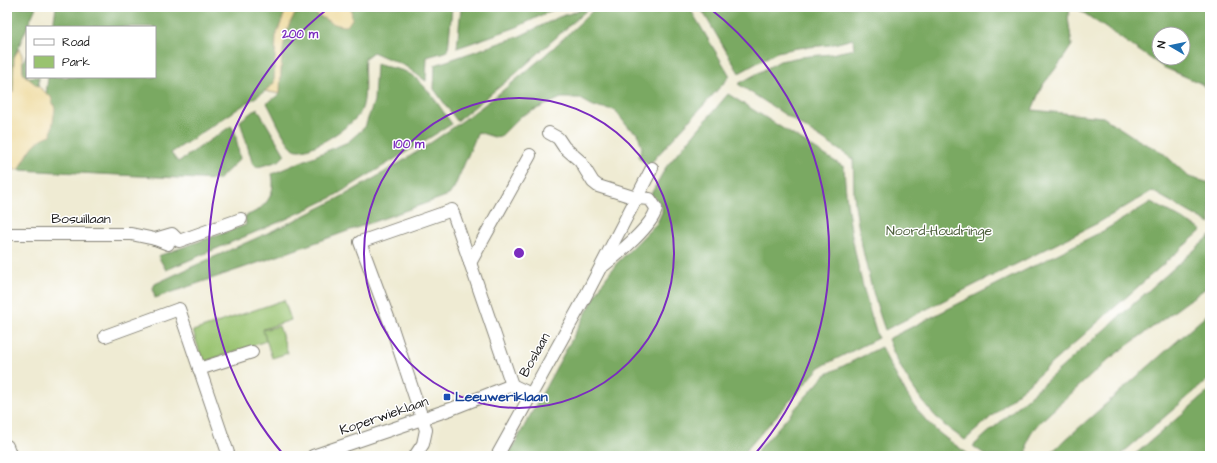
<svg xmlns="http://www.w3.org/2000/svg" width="1217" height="463" font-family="'Architects Daughter',sans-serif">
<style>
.green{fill:#99c36f;stroke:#5a7046}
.forest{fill:#7aa962;stroke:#4b623f;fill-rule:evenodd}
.sand{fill:#eeda9e;stroke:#857b5d}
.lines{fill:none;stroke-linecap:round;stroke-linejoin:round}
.minor-casing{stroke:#868478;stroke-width:14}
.minor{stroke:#fff;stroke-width:12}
.ring{fill:none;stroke:#7b2cbf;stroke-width:2}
.transit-dot{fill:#1a4fb4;stroke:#fff;stroke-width:1.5}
.labels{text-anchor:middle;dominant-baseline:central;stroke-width:3;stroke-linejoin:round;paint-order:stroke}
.street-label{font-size:14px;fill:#1c1c1c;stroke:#fff}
.park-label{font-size:14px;fill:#4e5f3d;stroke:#fff}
.transit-label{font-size:14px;font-weight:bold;fill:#164399;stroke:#fff;text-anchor:start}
.centre{fill:#7b2cbf;stroke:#fff;stroke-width:2}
.ring-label{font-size:12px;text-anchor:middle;font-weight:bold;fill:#7b2cbf;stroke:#fff;stroke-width:3;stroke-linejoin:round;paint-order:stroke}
</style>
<rect width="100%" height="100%" fill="#fff"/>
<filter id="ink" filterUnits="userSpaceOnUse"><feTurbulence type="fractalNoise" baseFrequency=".025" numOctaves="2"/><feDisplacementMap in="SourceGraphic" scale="8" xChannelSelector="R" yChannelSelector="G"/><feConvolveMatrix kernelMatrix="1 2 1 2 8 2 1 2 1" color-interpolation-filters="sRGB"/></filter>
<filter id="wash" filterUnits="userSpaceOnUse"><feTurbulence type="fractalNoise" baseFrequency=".012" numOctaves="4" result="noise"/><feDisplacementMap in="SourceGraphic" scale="16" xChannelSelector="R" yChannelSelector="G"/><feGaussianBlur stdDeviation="0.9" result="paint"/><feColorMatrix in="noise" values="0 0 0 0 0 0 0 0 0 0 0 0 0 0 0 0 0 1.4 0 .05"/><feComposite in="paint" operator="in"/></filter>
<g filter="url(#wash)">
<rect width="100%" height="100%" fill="#efebd3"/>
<!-- green -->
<g class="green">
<path d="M284,300L291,320L263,329L266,341L203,362L193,331Z"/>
<path d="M279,326L288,353L272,358L263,330Z"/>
</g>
<!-- forest -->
<g class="forest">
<path d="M7,7H36L14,57L13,92L7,94Z"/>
<path d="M56,7H287L276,36L274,83L265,91L171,153L178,162L231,126L235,132L240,159L218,180L19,170L33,145L40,139L51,97L46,95L48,77H155V27H53Z"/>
<path d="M351,7H452L448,51L427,57L426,81L405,66L373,52L365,58C363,73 368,99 360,113C354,124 304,159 293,148C283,139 274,115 267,103L280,94C281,70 281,34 295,14C309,11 316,13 328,21L352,10Z"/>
<path d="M461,7H559L517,27L457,48Z"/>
<path d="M590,7L513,76L457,121L434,89L435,65L520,36L559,17Z"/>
<path d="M596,7H689L730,76L649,165L641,160L638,156L642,148L638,134L627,126L615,110L593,106L579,98H561L521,116L501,136L494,137L478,132L454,188L449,195L272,258L155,298L153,288L155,284C220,253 287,227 350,192C440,142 524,80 596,7Z"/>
<path d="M700,7H1071L1068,18L1072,45L1060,63L1042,86L1032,110L1103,117L1140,141L1162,152L1189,177L1210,183V224L1152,191L1098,223L885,330C871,291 861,247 855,205C853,190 854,174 853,159L738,84L780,61L800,57L831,54L854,49L853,39L830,45L798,48L777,52L739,73Z"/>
<path d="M1075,7H1210V91L1200,83L1163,67ZM1159,34H1183V58H1159Z"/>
<path d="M27,54V77H39L38,88L23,74V63Z"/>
<path d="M376,64C385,67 395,68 404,71C424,79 440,108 452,124L331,198L284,220L166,270L158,256L246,225L245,216C264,210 277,195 272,174L348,142L365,127L374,101Z"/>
<path d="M728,94L844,167C847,225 860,282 878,338L820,367L741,456H508L603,282L617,263L657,223L662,212V206L651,194L666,167Z"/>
<path d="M257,108L285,155L279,161L258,167L253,165L240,121Z"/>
<path d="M1151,202L1202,230L965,440C958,435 950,430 943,424C920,402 899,369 888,339L1103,231Z"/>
<path d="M1210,236V285L1109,359L1040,422C1028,435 1027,438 1027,456H987L973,446Z"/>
<path d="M1210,312V378L1119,456H1047Z"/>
<path d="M881,347C897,377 912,410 938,432C949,441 960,448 971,456H753L825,375Z"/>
<path d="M1210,390V456H1133Z"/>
</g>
<!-- sand -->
<g class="sand">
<path d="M287,7H351L352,19L347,26C323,26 322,7 295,14C281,34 281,70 280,94L265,91L274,83L276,36Z"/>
<path d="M19,49L22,55L23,74L51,97L55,109L51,135C32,141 28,154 19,170L7,169V94L13,92L14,57Z"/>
</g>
</g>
<g filter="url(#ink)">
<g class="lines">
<!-- minor casing -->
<g class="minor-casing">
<g id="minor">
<path d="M549,133L558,138L564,147L580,161L593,182L598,186L636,198L650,199L656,208C655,224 616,256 603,266"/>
<path d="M7,234H131L155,239L168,244"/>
<path d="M155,239L172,234L179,241L241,219"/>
<path d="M470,263L530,155"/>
<path d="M105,336L179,309L229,456"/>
<path d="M199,369L252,352"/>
<path d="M7,446L11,456"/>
<path d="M313,456L451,409L512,385L531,394"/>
<path d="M415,456L423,444L426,430L392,328L360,242L452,210L512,385"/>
<path d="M497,456L584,299L652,168"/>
</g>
</g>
<!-- minor -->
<use href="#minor" class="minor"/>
</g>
</g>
<!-- distance rings -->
<g class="ring">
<circle cx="519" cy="253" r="155"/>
<path d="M283 454A310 310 0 0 1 330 7M708 7A310 310 0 0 1 755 454"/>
</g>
<!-- markers -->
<rect class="transit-dot" x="443" y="393" width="8" height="8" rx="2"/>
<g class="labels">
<!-- street labels -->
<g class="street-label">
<text x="81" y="219">Bosuillaan</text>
<text transform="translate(535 355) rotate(-61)">Boslaan</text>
<text transform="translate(384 416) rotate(-19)">Koperwieklaan</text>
</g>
<!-- park labels -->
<g class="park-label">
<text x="939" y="231">Noord-Houdringe</text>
</g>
<!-- transit labels -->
<g class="transit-label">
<text x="455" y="397">Leeuweriklaan</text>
</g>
</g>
<circle cx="519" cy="253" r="6" class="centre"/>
<g class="ring-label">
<text x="300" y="38">200 m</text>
<text x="409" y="148">100 m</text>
</g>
<!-- margin -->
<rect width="1217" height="463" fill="none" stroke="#fff" stroke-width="24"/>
<!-- legend -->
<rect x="26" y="26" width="130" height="52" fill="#ffffff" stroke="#a4a4a4"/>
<rect x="34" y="39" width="20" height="6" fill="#ffffff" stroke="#a4a4a4"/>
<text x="62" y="46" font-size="12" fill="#1c1c1c">Road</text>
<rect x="34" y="56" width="20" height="12" fill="#99c36f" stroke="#a4a4a4"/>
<text x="62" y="66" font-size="12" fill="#1c1c1c">Park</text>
<!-- north arrow -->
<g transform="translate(1171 46) rotate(279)"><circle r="19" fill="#ffffff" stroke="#a4a4a4"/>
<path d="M0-3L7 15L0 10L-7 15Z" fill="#1f6fb2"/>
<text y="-6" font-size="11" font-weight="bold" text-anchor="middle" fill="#1c1c1c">N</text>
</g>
</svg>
